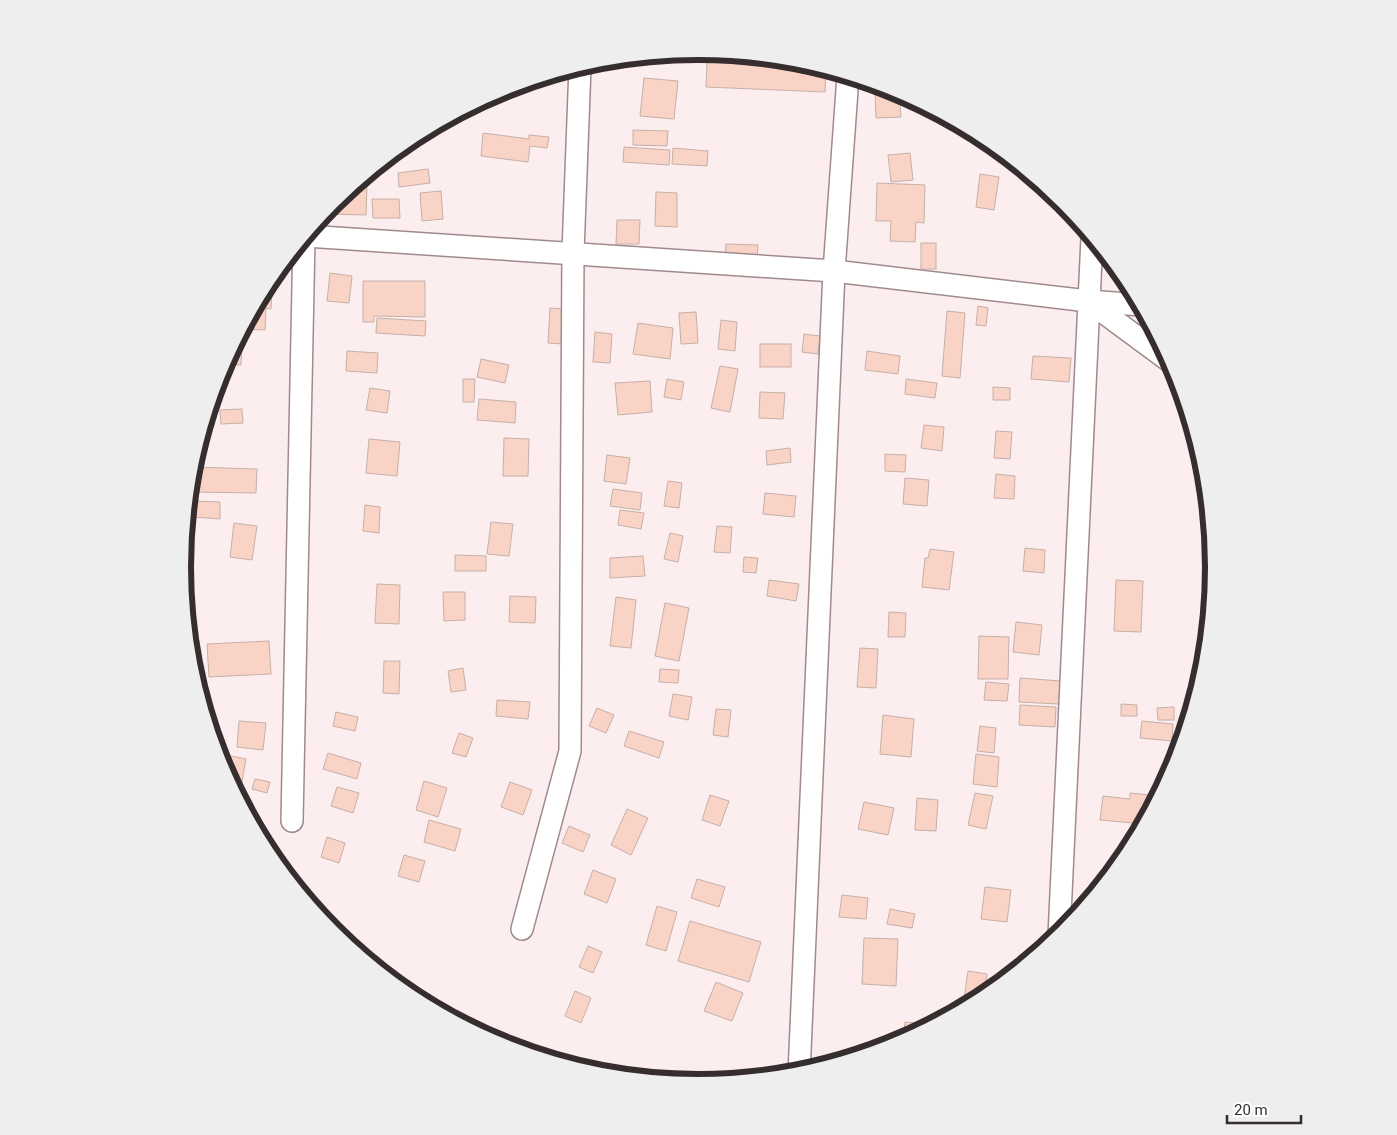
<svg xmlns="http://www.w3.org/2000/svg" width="1397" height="1135" font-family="Roboto,sans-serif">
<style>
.building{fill:#f9d4c6;stroke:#c5b0a8}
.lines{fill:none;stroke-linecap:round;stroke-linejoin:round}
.minor-casing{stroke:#a08a8c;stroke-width:24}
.minor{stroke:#fff;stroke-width:21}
.rim{fill:none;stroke:#362d2e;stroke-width:6}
</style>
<rect width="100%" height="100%" fill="#fcedef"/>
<!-- building -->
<g class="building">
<path d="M707,62L817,67L826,69L825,92L706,87Z"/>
<path d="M644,78L678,81L674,119L640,116Z"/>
<path d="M896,91L899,92L901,117L876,118L875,92Z"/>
<path d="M497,93L495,105L479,102Z"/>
<path d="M633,130L668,131L667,146L633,145Z"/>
<path d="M483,133L529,139V135L549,137L547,148L530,146L528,162L481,156Z"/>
<path d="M624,147L670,150L669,165L623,162Z"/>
<path d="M673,148L708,151L707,166L672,164Z"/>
<path d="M910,153L913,180L891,182L888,155Z"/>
<path d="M1003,153L1017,164H1003Z"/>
<path d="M428,169L430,183L399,187L398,173Z"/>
<path d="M980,174L999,177L994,210L976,207Z"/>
<path d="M877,183L925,185L924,223L916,222L915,242L890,241L891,221H876Z"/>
<path d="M354,186H367L366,215L327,214V210L334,202Z"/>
<path d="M441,191L443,219L422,221L420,193Z"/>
<path d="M656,192L677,193V227L655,226Z"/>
<path d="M372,199H399L400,218H373Z"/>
<path d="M617,220H640L639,244H616Z"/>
<rect x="921" y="243" width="15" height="26"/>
<path d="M726,244L758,245L757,261L725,260Z"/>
<path d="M330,273L352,276L349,303L327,301Z"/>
<path d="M363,281H425V317L374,316V322H363Z"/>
<path d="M266,286V290H272L271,309L266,308L265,330L243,329Z"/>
<path d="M978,306L988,308L986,326L976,325Z"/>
<path d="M550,308L565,309L563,344L548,343Z"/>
<path d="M947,311L965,313L960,378L942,376Z"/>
<path d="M696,312L698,343L681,344L679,313Z"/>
<path d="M377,318L426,321L425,336L376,333Z"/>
<path d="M721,320L737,322L735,351L718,349Z"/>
<path d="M638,323L673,328L670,359L633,354Z"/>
<path d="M595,332L612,334L610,363L593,362Z"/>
<path d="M804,334L820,336L818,354L802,352Z"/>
<rect x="760" y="344" width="31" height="23"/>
<path d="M234,347L242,348L241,365L225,364Z"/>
<path d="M347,351L378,353L377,373L346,371Z"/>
<path d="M867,351L900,356L898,374L865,370Z"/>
<path d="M1033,356L1071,358L1069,382L1031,379Z"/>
<path d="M481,359L509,365L505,383L477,377Z"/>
<path d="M720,366L738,369L730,412L711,408Z"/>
<path d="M463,379H475L474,402H463Z"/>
<path d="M667,379L684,382L681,400L664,397Z"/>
<path d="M906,379L937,383L935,398L905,394Z"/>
<path d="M650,381L652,412L618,415L615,383Z"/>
<path d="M993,387L1010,388V400H993Z"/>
<path d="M370,388L390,391L387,413L366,410Z"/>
<path d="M760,392L785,393L783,419L759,418Z"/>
<path d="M479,399L516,402L515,423L477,420Z"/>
<path d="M242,409L243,423L221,424L220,410Z"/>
<path d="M924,425L944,427L942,451L921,448Z"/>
<path d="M996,431L1012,432L1010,459L994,458Z"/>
<path d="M504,438L529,439L528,476H503Z"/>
<path d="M369,439L400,442L397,476L366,473Z"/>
<path d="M790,448L791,462L767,465L766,451Z"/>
<path d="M885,454L906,455L905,472L885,471Z"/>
<path d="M607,455L630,458L626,484L604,481Z"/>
<path d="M192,467L257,469L256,493L192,492Z"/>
<path d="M996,474L1015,476L1014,499L994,498Z"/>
<path d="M905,478L929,480L927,506L903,504Z"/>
<path d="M668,481L682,483L679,508L664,506Z"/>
<path d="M613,489L642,493L640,510L610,506Z"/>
<path d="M765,493L796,496L794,517L763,514Z"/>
<path d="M193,501L220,502V519L193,517Z"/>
<path d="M365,505L380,507L379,533L363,531Z"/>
<path d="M620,510L644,513L641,529L618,525Z"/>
<path d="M491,522L513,524L509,556L487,554Z"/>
<path d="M234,523L257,526L252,560L230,557Z"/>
<path d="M717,526L732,527L730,553L714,552Z"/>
<path d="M670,533L683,536L678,562L664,559Z"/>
<path d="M1025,548L1045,550L1044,573L1023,571Z"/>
<path d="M930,549L954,552L949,590L922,587L925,558H928Z"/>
<path d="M455,555L486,556V571H455Z"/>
<path d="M643,556L645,576L610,578V558Z"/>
<path d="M744,557L758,558L756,573L743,572Z"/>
<path d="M769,580L799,584L796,601L767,596Z"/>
<path d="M1116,580L1143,581L1141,632L1114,631Z"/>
<path d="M1204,581L1213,582L1206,656H1200Z"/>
<path d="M377,584L400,585L399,624L375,623Z"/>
<path d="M443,592H465V620L444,621Z"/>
<path d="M510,596L536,597L535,623L509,622Z"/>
<path d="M616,597L636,600L631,648L610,646Z"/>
<path d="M665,603L689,608L679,661L655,656Z"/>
<path d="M889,612L906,613L905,637H888Z"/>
<path d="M1016,622L1042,625L1039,655L1013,652Z"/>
<path d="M979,636L1009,637L1008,679H978Z"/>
<path d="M269,641L271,674L209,677L207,644Z"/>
<path d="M860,648L878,649L876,688L857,687Z"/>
<path d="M384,661H400L399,694L383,693Z"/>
<path d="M463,668L466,690L451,692L448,671Z"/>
<path d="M660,669L679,670L678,683L659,682Z"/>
<path d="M1020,678L1061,681L1059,704L1019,702Z"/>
<path d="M986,682L1009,684L1007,701L984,700Z"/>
<path d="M673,694L692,697L688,720L669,716Z"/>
<path d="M497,700L530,702L528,719L496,716Z"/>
<path d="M1121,704L1137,705V716H1121Z"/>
<path d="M1020,705L1056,707L1055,727L1019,725Z"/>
<path d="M1174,707V720H1158L1157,708Z"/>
<path d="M597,708L614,715L606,733L589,726Z"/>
<path d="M716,709L731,710L728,737L713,735Z"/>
<path d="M336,712L358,717L355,731L333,726Z"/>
<path d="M883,715L914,719L911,757L880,754Z"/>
<path d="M239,721L266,723L263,750L237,747Z"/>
<path d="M1142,721L1173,724L1172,741L1140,738Z"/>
<path d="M980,726L996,728L994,753L977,751Z"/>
<path d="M629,731L664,742L659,758L624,746Z"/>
<path d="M459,733L473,738L466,757L452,753Z"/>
<path d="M328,753L361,763L357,779L323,769Z"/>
<path d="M976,754L999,757L997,787L973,784Z"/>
<path d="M226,755L246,759L241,787L233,786L223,768Z"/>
<path d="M255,779L270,782L267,793L252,789Z"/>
<path d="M424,781L447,788L438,817L416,810Z"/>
<path d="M510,782L532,790L523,815L501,807Z"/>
<path d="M337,787L359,793L353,813L331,806Z"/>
<path d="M975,793L993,796L986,829L968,825Z"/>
<path d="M1130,793L1159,796L1144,824L1100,820L1103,796L1130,799Z"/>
<path d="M710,795L729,801L720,826L702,820Z"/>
<path d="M239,798L250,800L247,813Z"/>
<path d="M917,798L938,800L936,831L915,830Z"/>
<path d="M864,802L894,808L888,835L858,829Z"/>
<path d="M627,809L648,818L631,855L611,845Z"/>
<path d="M429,820L461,829L455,851L424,842Z"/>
<path d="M569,826L590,835L583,852L562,843Z"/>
<path d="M327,837L345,843L339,863L321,857Z"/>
<path d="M404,855L425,861L419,882L398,876Z"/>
<path d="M593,870L616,879L607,903L584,894Z"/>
<path d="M697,879L725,887L719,907L691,898Z"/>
<path d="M985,887L1011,890L1007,922L981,919Z"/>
<path d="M842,895L868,898L866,919L839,917Z"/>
<path d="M657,906L677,912L666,951L646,945Z"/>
<path d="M890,909L915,914L912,928L887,924Z"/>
<path d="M690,921L761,942L749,982L678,961Z"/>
<path d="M864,938L898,939L896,986L862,984Z"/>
<path d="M588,946L602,952L593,973L579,967Z"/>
<path d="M968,971L987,974L984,998L977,1001L964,999Z"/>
<path d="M716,982L743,993L732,1021L704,1011Z"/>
<path d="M575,991L591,998L581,1023L565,1016Z"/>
<path d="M905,1022L927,1024V1028L903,1041Z"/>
<path d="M633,1071L657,1077L656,1080L632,1077Z"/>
<path d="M729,1074L746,1079L727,1081Z"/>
</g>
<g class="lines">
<!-- minor casing -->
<g class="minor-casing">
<g id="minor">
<path d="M306,236L834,271L1088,301L1141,305"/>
<path d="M1088,301L1172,363"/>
<path d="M292,821L304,238"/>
<path d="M522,929L570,751L573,252L580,67"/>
<path d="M1059,936L1092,238"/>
<path d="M799,1074L834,271L848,76"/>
</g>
</g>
<!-- minor -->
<use href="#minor" class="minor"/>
</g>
<!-- crop -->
<path d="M0 0H1397V1135H0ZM191 567a507 507 0 1 1 1014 0a507 507 0 1 1-1014 0Z" fill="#efeeee" fill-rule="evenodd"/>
<path class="rim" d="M191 567a507 507 0 1 1 1014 0a507 507 0 1 1-1014 0Z"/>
<!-- scale -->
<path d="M1227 1115v8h74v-8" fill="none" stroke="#362d2e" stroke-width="2.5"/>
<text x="1234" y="1115" font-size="15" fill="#362d2e" stroke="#ffffff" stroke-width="4" paint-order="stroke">20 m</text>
</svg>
